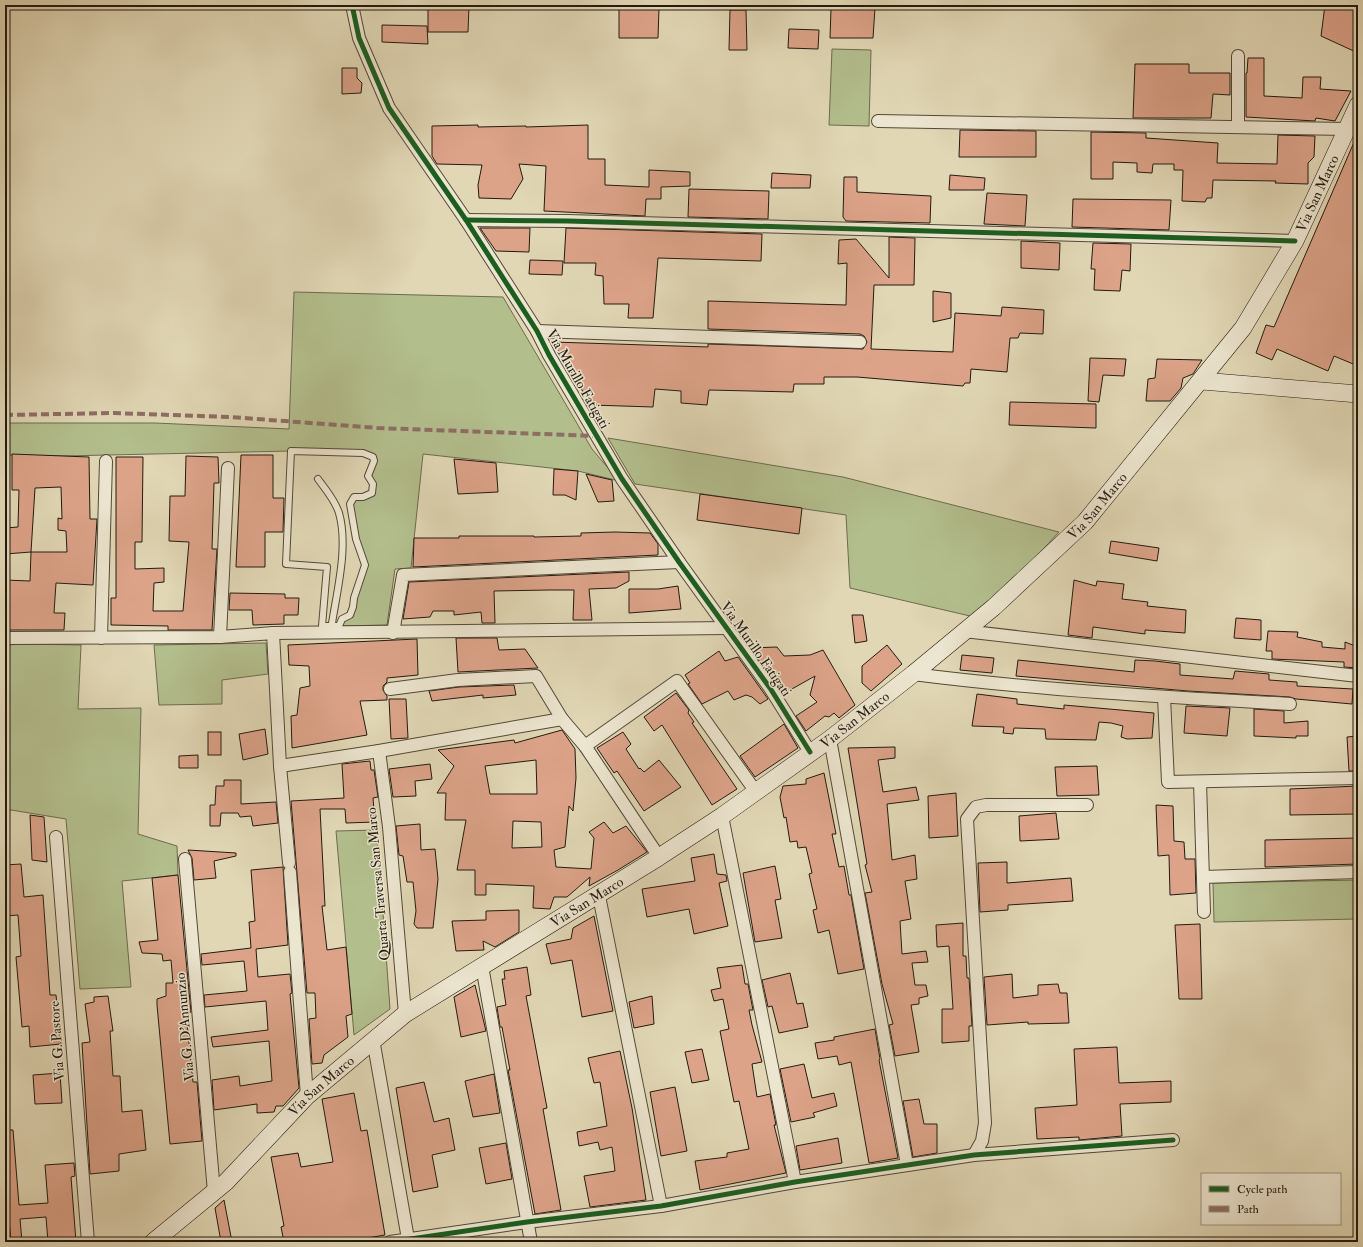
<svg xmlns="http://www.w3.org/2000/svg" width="1363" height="1247" font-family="'IM FELL Double Pica',serif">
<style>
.green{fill:#b3be8d;stroke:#6b6c4e}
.building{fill:#dca389;stroke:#231a0f;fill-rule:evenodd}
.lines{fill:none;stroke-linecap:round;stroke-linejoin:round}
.lane-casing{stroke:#524938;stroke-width:8}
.street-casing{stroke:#524938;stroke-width:14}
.secondary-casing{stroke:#231a0f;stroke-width:18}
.lane{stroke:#ece5cf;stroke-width:6}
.street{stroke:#ece5cf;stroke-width:12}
.secondary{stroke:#ece5cf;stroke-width:17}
.quiet{stroke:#8d6e63;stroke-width:4;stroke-dasharray:8 4;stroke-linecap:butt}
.cycleway-casing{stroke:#ece5cf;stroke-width:8}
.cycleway{stroke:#1b5e20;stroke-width:5}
.labels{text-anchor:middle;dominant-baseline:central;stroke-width:3;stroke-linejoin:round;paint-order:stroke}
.street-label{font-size:14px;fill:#231a0f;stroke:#ece5cf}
</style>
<rect width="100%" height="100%" fill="#e1d7b5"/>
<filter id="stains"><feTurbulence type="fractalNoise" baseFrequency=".005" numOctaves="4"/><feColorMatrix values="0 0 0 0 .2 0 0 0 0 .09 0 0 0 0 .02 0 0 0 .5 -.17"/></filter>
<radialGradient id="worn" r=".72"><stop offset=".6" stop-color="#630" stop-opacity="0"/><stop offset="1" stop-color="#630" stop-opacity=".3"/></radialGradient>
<!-- green -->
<g class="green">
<path d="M832,49L871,50L869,126L829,125Z"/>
<path d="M294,292L503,297L592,449L619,481L578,471L423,454L411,568L395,569L387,625L339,626L342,619L350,615L364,573L350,504L354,497L372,493L368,476L374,461L364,454L291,451L63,456L5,455V423H155L289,429Z"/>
<path d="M608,438L843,477L1059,532C1031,563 1002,591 970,616L850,588L846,515L635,484Z"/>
<path d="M266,643L268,674L222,680V704L159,705L154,645Z"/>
<path d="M27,644L81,645L78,709L141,708L138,834L177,846L178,875L122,881L131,987L80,989L66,819L5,809V645Z"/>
<path d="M377,830L390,1009L354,1035L336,831Z"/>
<path d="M1358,880V919L1214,922L1213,883Z"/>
</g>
<!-- building -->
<g class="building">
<path d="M1325,5H1358V53L1321,36Z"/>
<path d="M428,6H469L468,32H428Z"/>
<path d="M619,8H659L658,38H619Z"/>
<path d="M875,8L873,38H830L831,9Z"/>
<path d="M730,10H746L747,50H729Z"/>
<path d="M382,25L427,26L428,44L382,42Z"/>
<path d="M789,29L819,30L818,49L788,48Z"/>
<path d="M1248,58H1264V96L1302,98L1303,77H1321L1320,89L1351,91L1335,121L1316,118L1315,121L1246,117V73H1247Z"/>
<path d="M1135,64H1189V73H1230V95L1213,94L1211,118H1133Z"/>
<path d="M342,68H357V78L362,83L361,93L342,94Z"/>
<path d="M478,125V127L526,126V127L588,125V159H605V185L649,187V170L690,172V186L661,187V199H646L645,216L544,211L546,166L519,164L523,179L511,199L479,198L478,185L482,165L437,164L432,156V126Z"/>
<path d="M960,130L1036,131V157H959Z"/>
<path d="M1091,132L1146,133V138L1218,143L1217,163L1277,164L1278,135L1315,136L1314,157L1308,163V184L1275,183L1276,181L1213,180L1212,198H1207L1205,202L1182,201L1183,170H1174V164H1153L1152,173L1137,172V163L1113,162V179H1091Z"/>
<path d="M1358,133V366L1334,356L1328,371L1277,349L1272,360L1256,353L1266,325L1274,327Z"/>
<path d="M772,173L811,175L810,188H771Z"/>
<path d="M950,175L985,178L984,190H949Z"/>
<path d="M844,177H857V192L931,196L930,223L846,221L843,217Z"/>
<path d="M689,189L769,191L768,219L688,217Z"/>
<path d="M987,193L1027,195L1025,226L984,224Z"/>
<path d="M1073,199L1171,200L1169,230L1072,227Z"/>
<path d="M480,228H530L529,252L496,251Z"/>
<path d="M566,228L762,234L761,261L658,258L653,318H628L629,304H604L603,276L595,275L596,263H564Z"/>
<path d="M889,237L915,238L914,285H874L871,349L953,352L955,313L1001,316L1002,307L1044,310L1043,334L1020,333L1018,338H1010L1007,372L971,369L970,383H965L963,386L857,377H824V384H794L793,392L709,390L707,405L681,403V391L655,389L653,407L591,405L553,342L708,347V344L863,349L867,342L864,336L860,334L708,329V301L846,305L847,263L838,264L839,240L856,239L889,278Z"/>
<path d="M1021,241L1060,243L1059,270L1021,268Z"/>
<path d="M1093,243L1131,244L1130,271L1122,270L1120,291L1094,290L1095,269H1091Z"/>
<path d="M530,260L563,261L562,275L529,274Z"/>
<path d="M933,291L951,293V318L933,322Z"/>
<path d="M1090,358L1126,359L1124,376L1103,375L1099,402L1088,401Z"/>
<path d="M1157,359L1202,360L1193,374L1183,378L1181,388L1170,401H1146L1148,379L1155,378Z"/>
<path d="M1010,402L1096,404V428L1009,425Z"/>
<path d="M12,454L89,457L90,519H97L93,585L56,583L54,613H65L64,630H5V580L30,581L31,552L5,554V528L18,527L19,490H12ZM61,487L62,519L58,518V530L66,531L67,552H31L35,488Z"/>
<path d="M241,455H273V498H284L283,532H265V567H236Z"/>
<path d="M186,456L218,457L219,483H214L212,549H217L212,630H168V626L111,625V598H116V457H143L142,542H135V569L164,568V582L154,583L153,611H183L189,542L169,541L170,496H185Z"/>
<path d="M454,459L496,463L498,492L458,494Z"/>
<path d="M554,469L578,471L576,500L565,495H553Z"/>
<path d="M586,474L612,480L614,501L598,502Z"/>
<path d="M700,494L802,508L799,534L697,520Z"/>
<path d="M615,532L650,533L658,544V555L413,567L414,538H459V536H534V537L581,536V533Z"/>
<path d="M1111,541L1159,548L1157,561L1109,553Z"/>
<path d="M629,572V581L616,588L589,589L592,620H573L574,590H549L494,591L495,623H482L481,612L454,615V611H433L430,617L403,619L409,582Z"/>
<path d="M1074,580L1096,586L1097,581L1124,584L1122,599L1148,602L1147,606L1186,610L1185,633L1145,630V634L1093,627L1092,638L1068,635Z"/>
<path d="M678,586L681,609L629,613V589H658Z"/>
<path d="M230,593L285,594V598H299L298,615H284V624L253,625L252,610H229Z"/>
<path d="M852,615H863L867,641L855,643Z"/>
<path d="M1236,618L1261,620V640L1234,638Z"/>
<path d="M1268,631L1298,632L1297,637L1322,642V647L1345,649V642L1358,647V668L1344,667V662L1272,659V651H1266Z"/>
<path d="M456,638H497L499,650L525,649L538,668L458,672Z"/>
<path d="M417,639L418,675L387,678V682L383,686V690L387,696V700L360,701L367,735L292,748L291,716L297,715L300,688L310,686L309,666L289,665L288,645Z"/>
<path d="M887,645L902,664L871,691L862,683V666Z"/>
<path d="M777,647L784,656L810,655L823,650L855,705L839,718L834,713L829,717L825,716L806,731L796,716L817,702L810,695L815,676L783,694L750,648Z"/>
<path d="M719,651L725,661L738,657L768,699L760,704L752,697L746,695L734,700L728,691L702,704L688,684L690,683L685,675Z"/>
<path d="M962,655L994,658L992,673L960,670Z"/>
<path d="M1018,660L1134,672L1135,660L1155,661L1180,664V675L1233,679L1235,671L1269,674V680L1297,682V686L1353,689L1352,704L1296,699L1290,697L1188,691L1016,676Z"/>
<path d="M514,685L516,695L483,698V695L432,701L429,691L459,687Z"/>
<path d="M676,693L689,710L688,713L694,722L692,723L737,789L712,805L662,725L654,731L644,717Z"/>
<path d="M977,694L1017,699V704L1064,709V705L1154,713L1152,738L1127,739L1121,737L1123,726L1111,723L1099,722L1096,740L1046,739L1045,729L1014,728L1013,734L1003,733L1004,727L972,726Z"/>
<path d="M389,699H406L408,738L391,739Z"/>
<path d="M1186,706L1230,708L1227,736L1184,733Z"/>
<path d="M1254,709L1284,711V723L1308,721V736H1296V738L1254,736Z"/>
<path d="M784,724L798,748L755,777L740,756Z"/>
<path d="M265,729L268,754L243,760L239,734Z"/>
<path d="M562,730L575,749L576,778L573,811L569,806L565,847L554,850L556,867L591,869L594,838L589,832L604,822L613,833L626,826L647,852L618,870L589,886L590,877L567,897H554L550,909L533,908L534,886L486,884V895H475V870H457L466,820H445L446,793H437L454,766L438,750L514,740L515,743ZM536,760L537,794H490L485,766ZM513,821L541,822L542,847L512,848Z"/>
<rect x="208" y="732" width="13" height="23"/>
<path d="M623,732L631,744L626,749L639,769L640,768L644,772L659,760L681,787L644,811L617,771L614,773L597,748Z"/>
<path d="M1358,736V771H1349L1347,737Z"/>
<path d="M895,747V758L878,760L883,792L916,787L919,800L887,804L892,860L915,855L917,879L905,881L911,919L900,921L902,954L926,951L928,962L912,963L915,985H926L928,996L919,998V1004L911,1005L919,1052L895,1056L889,1025L893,1024L882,984L865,893L872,892L865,865L867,864L848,748Z"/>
<path d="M198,755V768H179V756Z"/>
<path d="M370,761L371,770H374L378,797L373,798L375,822L346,823L345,809H320L325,906H322L327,950L346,947L352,1014L346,1016L348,1037L324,1055L322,1063L312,1064L309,1019L316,1018L315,993H307L291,801L344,798L342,764Z"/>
<path d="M430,764L432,779L415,781L416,796L393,797L389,769Z"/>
<path d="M1097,766L1099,795L1057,796L1055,767Z"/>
<path d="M824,773L836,834H832L839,867L844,866L849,895H851L864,969L838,974L829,930L818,933L813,910L817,909L809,874L812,873L806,847L798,848L797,841L790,842L786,817L784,818L780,797L783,786L806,784V779Z"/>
<path d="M224,780H241V804L276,802L278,823L253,826L251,816L240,817L238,813H221L220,826H210V805H215L216,786H224Z"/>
<path d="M1358,786V814L1290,815V789Z"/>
<path d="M956,793L958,836L929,838L928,796Z"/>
<path d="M1156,805L1173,806L1174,841L1184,842L1185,859H1195L1196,893L1170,895L1169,855L1158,856Z"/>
<path d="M1056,813L1059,839L1020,841L1019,816Z"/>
<path d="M30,815L44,817L47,862L32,860Z"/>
<path d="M420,824L421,850L435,849L438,879L433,928H417L414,924L416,911L413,882H407L403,856L399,855L396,826Z"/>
<path d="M1358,838V864L1265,867V840Z"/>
<path d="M188,850L236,853V856L214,861L216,878L194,880L192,858Z"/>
<path d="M714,854L717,874L726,875L727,881L719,883L728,926L694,934L689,909L647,917L642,889L695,881L691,858Z"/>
<path d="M1007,862V883L1071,878L1073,901L1008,905V910L980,912L978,863Z"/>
<path d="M21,864L24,897L43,895L50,995H56L61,1044L30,1047L29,1026L22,1027L16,957L21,956L18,915L5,916V865Z"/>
<path d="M775,866L781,899L775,900L782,938L755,942L743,873Z"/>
<path d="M283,867L288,945L256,949L258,977L290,974L292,993L290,994L299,1088L283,1106H276L274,1112L257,1113V1104L214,1110L212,1080L239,1076L240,1086L272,1081L269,1041L213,1047L211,1037L268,1030L266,1001L205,1007L204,995L247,991L244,961L202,965L201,954L251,948L249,922L255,921L251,870Z"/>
<path d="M178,875L191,1012L186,1013L193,1082H197L202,1141L170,1144L157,1005V999L166,996V983H173L171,960L163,961L162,954L142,953L139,942L158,940L152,878Z"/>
<path d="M519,910V932L495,947L483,941L484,950L456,951L452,921L486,920V911Z"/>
<path d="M594,916L613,1011L582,1017L572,960L551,964L546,944L571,939L573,928Z"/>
<path d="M963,923V956H966L967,978H969L972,1026H969V1041L942,1043V1009H953L949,946L937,947L936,925Z"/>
<path d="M1200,924L1202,999H1179L1175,925Z"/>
<path d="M742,965L745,984H748L753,1010H749L752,1025L762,1062L752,1064L757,1097L770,1094L776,1125H774L786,1173L700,1190L695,1161L727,1157V1153L749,1149L739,1101L734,1102L720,1031L729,1029L723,999L714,1001L711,990L721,988L717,968Z"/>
<path d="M527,967L531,995L526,996L547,1108L543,1109L561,1210L535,1214L508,1070H510L502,1027H500L497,1007L506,1005L502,979H505L504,971Z"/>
<path d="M790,973L797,1004L803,1003L808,1027L779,1033L772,1006L768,1007L762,980Z"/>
<path d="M1012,974L1013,998L1038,995V985L1058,984L1060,993H1067L1069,1023L1028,1024V1022L987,1025L984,977Z"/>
<path d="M475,985L486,1031L461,1037L454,997Z"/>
<path d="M108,996L113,1031H110L113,1076H120L122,1112L142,1110L146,1150L119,1154V1171L90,1174L82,1043L90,1042L85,1004L94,1002V997Z"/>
<path d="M652,996L654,1024L634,1028L629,1002Z"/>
<path d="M875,1029L880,1059L879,1060L898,1158L869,1163L851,1062L839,1065L837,1056L818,1059L815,1043L834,1040V1037Z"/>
<path d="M1117,1047L1119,1083L1171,1081V1102L1120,1104L1122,1136L1079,1140V1137L1037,1139L1035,1108L1077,1105L1074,1049Z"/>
<path d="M702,1049L709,1080L692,1083L685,1052Z"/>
<path d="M620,1051L632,1108L646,1200L590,1207L584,1176L615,1171L612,1147L600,1150L598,1142L579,1146L577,1132L607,1126L600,1082L594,1083L588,1058Z"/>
<path d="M804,1064L812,1098L834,1093L837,1106L813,1113L815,1117L791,1122L780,1069Z"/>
<path d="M60,1073L62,1103L35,1104L33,1075Z"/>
<path d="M494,1074L500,1113L473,1117L465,1081Z"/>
<path d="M424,1082L434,1122L449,1118L455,1150L432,1155L438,1187L413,1192L396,1088Z"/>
<path d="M675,1087L687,1151L661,1156L650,1092Z"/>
<path d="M354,1093L361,1131L367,1130L385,1235L344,1242H284L281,1227L284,1226L271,1157L298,1153L301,1167L333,1162L322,1099Z"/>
<path d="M919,1099L924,1124H937V1153L913,1157L903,1101Z"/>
<path d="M5,1130H13L19,1205L48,1203L45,1165L74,1163L75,1176L71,1177L76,1242H48L46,1217L20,1219L22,1242H11L7,1196H5Z"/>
<path d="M838,1138L842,1163L800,1170L796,1146Z"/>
<path d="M506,1143L512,1179L486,1184L479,1148Z"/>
<path d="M224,1200L232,1242H221L215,1208Z"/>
</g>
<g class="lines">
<!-- lane casing -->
<g class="lane-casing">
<g id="lane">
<path d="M291,451L363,453L373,457L374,461L368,476L373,484L372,493L363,497H354L350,504L356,539L365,565L354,598L353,607L350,615L342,619L339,626H322L327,567L286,564Z"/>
<path d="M318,479C326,490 335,500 339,513C349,548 336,594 331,630"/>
</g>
</g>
<!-- street casing -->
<g class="street-casing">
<g id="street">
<path d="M352,5L359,38L389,108L466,220L537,331L549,355L622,479L679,562L770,688L810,752"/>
<path d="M878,121L1348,129"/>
<path d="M1238,127V56"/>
<path d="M466,220L568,221L1295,241"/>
<path d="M537,331L860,342"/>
<path d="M964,631L1358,676"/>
<path d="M273,633L727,628"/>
<path d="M393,633L403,575L679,562"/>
<path d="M220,637L228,468"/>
<path d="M5,638L220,637L273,633L280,766L289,863"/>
<path d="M101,638L106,461"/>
<path d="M913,674C1038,690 1164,697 1290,704"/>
<path d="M390,689L458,680L536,676L562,719"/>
<path d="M1164,697L1168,782L1358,778"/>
<path d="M830,739L907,1165"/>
<path d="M585,746L659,857"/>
<path d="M379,751L389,827L405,1014"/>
<path d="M280,766L379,751L562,719L585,746L677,681L756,792"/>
<path d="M1200,782L1204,912"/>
<path d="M722,816L795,1182"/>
<path d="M56,837L88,1242"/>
<path d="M185,859L214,1192"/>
<path d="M290,872L307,1096"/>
<path d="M1203,877L1358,872"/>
<path d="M599,896L661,1206"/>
<path d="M482,966L531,1242"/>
<path d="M373,1039L408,1239"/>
<path d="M974,1155L982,1141L985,1123L967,819L976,807L986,805H1087"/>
<path d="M390,1242L527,1222L661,1206L795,1182L974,1155L1173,1140"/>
</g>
</g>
<!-- secondary casing -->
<g class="secondary-casing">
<g id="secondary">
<path d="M1202,381L1358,394"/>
<path id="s1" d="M153,1242L226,1182L307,1096L405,1014L659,857L722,816L830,739L913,674L994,607L1085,522L1243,328L1295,241L1358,105"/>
</g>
</g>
<!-- lane -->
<use href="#lane" class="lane"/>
<!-- street -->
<use href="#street" class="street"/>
<!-- secondary -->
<use href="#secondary" class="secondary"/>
<!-- quiet -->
<path class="quiet" d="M5,415L114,413L230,417L378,428L597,436"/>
<!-- cycleway casing -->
<g class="cycleway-casing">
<g id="cycleway">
<path d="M352,5L359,38L389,108L466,220L537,331L549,355L622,479L679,562L770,688L810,752"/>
<path d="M466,220L568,221L1295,241"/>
<path d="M390,1242L527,1222L661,1206L795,1182L974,1155L1173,1140"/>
</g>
</g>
<!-- cycleway -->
<use href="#cycleway" class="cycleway"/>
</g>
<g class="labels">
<!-- street labels -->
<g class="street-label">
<text stroke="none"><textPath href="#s1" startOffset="1586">Via San Marco</textPath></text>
<text transform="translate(578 379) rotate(60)">Via Murillo Fatigati</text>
<text stroke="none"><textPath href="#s1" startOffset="1202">Via San Marco</textPath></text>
<text transform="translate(756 649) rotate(55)">Via Murillo Fatigati</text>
<text stroke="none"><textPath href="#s1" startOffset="878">Via San Marco</textPath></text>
<text transform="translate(378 884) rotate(-95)">Quarta Traversa San Marco</text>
<text stroke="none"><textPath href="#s1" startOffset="554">Via San Marco</textPath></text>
<text transform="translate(185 1027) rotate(-95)">Via G. D'Annunzio</text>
<text transform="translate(57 1041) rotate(-94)">Via G. Pastore</text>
<text stroke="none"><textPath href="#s1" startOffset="230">Via San Marco</textPath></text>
</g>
</g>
<!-- margin -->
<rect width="1363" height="1247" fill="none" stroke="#e1d7b5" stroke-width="20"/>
<rect x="6" y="6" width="1351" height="1235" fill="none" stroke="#231a0f" stroke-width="2"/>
<rect x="10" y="10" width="1343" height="1227" fill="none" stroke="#231a0f"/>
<!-- legend -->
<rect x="1201" y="1173" width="140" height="52" fill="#ece5cf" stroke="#9c9482"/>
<rect x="1209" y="1186" width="20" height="6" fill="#1b5e20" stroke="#9c9482"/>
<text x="1237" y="1193" font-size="12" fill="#231a0f">Cycle path</text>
<rect x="1209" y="1206" width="20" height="6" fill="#8d6e63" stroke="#9c9482"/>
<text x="1237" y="1213" font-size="12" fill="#231a0f">Path</text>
<rect width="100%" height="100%" filter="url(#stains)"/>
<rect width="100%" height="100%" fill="url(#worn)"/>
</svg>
